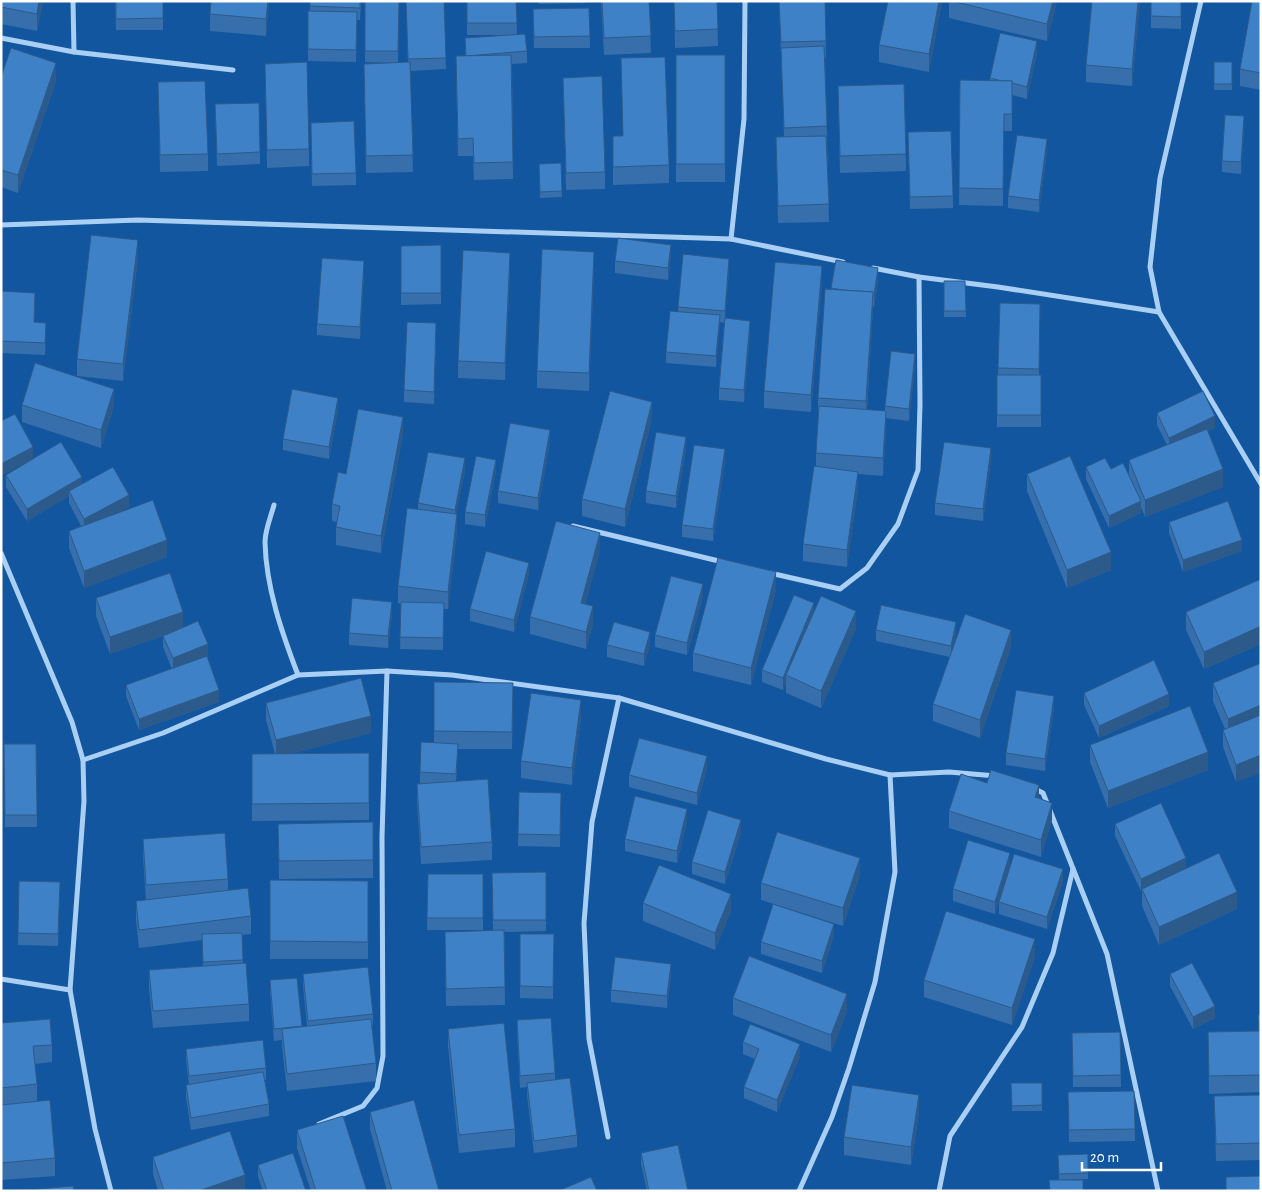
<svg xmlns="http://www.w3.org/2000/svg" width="1262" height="1192" font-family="'Alegreya Sans',sans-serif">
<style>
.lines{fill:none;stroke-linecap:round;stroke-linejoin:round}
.minor{stroke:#aacff4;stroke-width:5}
.wall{fill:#366fab;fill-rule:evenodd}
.shaded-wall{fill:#2c5a8b}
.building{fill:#3f81c7;stroke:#2c5a8b}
</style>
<rect width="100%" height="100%" fill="#12569f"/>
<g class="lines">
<!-- minor -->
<g class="minor">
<path d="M73,1L74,52"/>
<path d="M1201,1L1160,178L1150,267L1159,312L1261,484"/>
<path d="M1,38L74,52L233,70"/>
<path d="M1,225L138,220L731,239L843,262"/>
<path d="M731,239L744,119L745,1"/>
<path d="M873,268L919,277L998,287L1159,312"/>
<path d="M274,505C271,516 265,530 265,542C266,588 282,633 298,675"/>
<path d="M573,526L723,562"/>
<path d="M1,553L72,722L83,760L84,801L70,990L95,1129L111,1191"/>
<path d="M770,573L840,589L867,568L898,524L918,470L920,405L919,277"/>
<path d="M83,760L163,733L298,675L387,671L452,675L619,698L826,759L890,775L949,772L996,776"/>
<path d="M1035,789L1043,793L1107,954L1158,1191"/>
<path d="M1,979L70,990"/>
<path d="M319,1124L363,1106L377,1088L383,1056L382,837L387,671"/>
<path d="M608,1137L589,1039L584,923L592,822L619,698"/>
<path d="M799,1191L832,1117L849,1068L875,982L895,872L890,775"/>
<path d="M939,1191L950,1136L1022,1027L1053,953L1073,869"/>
</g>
</g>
<!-- wall -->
<g class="wall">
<path d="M1,1H43L37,31L1,24Z"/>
<path d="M115,1H163V30H116Z"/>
<path d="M211,1H269L266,36L210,31V14Z"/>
<path d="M310,1H361L360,20H357L356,62L308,61V11H310Z"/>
<path d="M365,1H444L446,69L410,71L413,172L366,173L364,64L389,63L365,62ZM399,2H406L408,62L398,63Z"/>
<path d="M467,1H516L517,34L527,51V63L512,64L513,179L474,180L473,156H458L456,73L465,56V38L505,35H467Z"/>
<path d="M539,1H586V3L539,4Z"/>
<path d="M601,1H649L651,53L604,55Z"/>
<path d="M674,1H717L718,46L675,48Z"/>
<path d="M779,1H825L826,58H825L829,222L778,223L776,137H784Z"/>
<path d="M942,1L929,72L879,62V45Z"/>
<path d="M949,1H1057L1047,41L949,18Z"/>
<path d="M1140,1L1132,86L1086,82V65Z"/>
<path d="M1151,1H1181V29L1151,28Z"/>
<path d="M1261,2V90L1240,86V69Z"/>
<path d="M533,9L590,36V48H534Z"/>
<path d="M1037,53L1027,99L1012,95V131H1004L1003,206L959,205L960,80L990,81V78Z"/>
<rect x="676" y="55" width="49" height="127"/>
<path d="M621,58L669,165V183L613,185V136H623Z"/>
<rect x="1214" y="62" width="18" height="28"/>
<path d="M265,64L309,149V166L267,168Z"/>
<path d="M1,77L56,81L18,193L1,187Z"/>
<path d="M563,78L605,172V189L566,190Z"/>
<path d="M158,82L208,154V171L160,172Z"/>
<path d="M838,86L906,154V171L840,173Z"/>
<path d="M215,104L260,152V164L217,166Z"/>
<path d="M311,123L356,173V185L312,186Z"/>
<path d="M1244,128L1241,174L1222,172V161Z"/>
<path d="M908,144L953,196V208L910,209Z"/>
<path d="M1047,151L1039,212L1008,208V196Z"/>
<path d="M561,163L562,197L540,198L539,164Z"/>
<path d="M401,246L441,293V304L401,305Z"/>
<path d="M671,257L668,280L615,273V261Z"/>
<path d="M138,258L123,381L77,376V359Z"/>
<path d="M836,260L878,280L874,307H873L867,410L885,411V406L915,366L909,421L886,418V429L883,476L858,474V489L847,567L803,561V544L816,466V453L819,415H818V398L831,289Z"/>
<path d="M594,269L589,391L537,388V371Z"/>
<path d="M510,270L505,380L458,378V361Z"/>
<path d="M729,270L725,318L750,332L744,402L719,400V388L724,323L720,322L716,367L666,363V352L678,312V307Z"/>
<path d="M364,273L360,339L317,335V324Z"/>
<path d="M944,281H965L966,317H944Z"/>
<path d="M822,283L811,412L764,408V391Z"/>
<path d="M1,291L35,305L34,322L46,335L45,355L1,353Z"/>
<path d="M1000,303L1040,304L1039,375H1041V427H997V375H998Z"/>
<path d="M436,335L434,404L404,402V390Z"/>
<path d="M22,405L114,406L101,448L22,422Z"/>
<path d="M338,410L329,459L283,450V439Z"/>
<path d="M1157,413L1215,428L1208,431L1223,487L1145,517L1141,507V513L1109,528L1086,479V467L1111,469L1129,476V460L1167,445L1157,425Z"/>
<path d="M652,419L625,527L582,516V499Z"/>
<path d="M403,434L381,553L336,545V527L337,522L332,521V504L346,474Z"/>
<path d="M550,442L538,510L498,503V491Z"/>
<path d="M686,449L676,508L646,503V491Z"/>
<path d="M991,460L983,521L935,515V503Z"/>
<path d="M725,461L713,541L682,537V525Z"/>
<path d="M465,470L456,514L457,531L448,609H444L443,650L400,649L401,604L398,603V586L418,509V503Z"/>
<path d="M496,471L485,527L465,524V512Z"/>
<path d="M1027,474L1111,570L1067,588L1027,491Z"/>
<path d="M6,475L82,484L129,507L118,513L167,557L84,588L69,548V531L81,526L69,503V496L27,521L6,487Z"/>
<path d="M1169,522L1242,551L1183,572L1169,533Z"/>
<path d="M600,550L585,605L593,624L586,649L530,634V617Z"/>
<path d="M529,574L514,632L470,621V609Z"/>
<path d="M1261,579V644L1204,669L1186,630V612Z"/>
<path d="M776,590L751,685L693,671V653Z"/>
<path d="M703,596L687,655L655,647V635Z"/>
<path d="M96,598L183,627L208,656H206L219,702L139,730L126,696V685L172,669L163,647V636L110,654L96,616Z"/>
<path d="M814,612L856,629L821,708L786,693V682L783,690L762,682V670Z"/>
<path d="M392,614L388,648L349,645V633Z"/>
<path d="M876,630L956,633L952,650L1011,647L980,738L933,721V704L950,657L876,641Z"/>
<path d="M650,644L644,666L607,657V645Z"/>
<path d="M1261,663L1236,782L1223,747V730L1225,729L1213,701V683Z"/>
<path d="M434,682L513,683L512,749H458L456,782L492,842V860L421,864L417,802V784H420V772L434,743Z"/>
<path d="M1084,693L1169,706L1099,738L1084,705Z"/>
<path d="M266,703L371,733L290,754L369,753V820L252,821V754H275L266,720Z"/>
<path d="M1054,708L1045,771L1006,765V753Z"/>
<path d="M581,718L572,785L521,778V761Z"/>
<path d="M4,744H36L37,827H5Z"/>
<path d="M1090,745L1208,770L1108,808L1090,762Z"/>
<path d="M707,768L697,805L629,787V775Z"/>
<path d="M519,792L561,793L560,847L518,846Z"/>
<path d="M1039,799L1052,820L1041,857L949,828V811Z"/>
<path d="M687,821L677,863L625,851V839Z"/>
<path d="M373,822V878L279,879L278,824Z"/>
<path d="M1115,824L1186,868L1237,909L1159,945L1142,906V890L1141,891L1115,836Z"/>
<path d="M741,832L725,884L692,874V862Z"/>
<path d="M143,839L228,879V890L251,916V934L242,935L243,963L249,1004V1021L153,1028L149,988V970L203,966L202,940L139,948L136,919V901L146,900L143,857Z"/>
<path d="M1010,865L995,914L953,901V889Z"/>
<path d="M546,872V931L504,932L505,1005L446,1006L445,932L493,931L492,873Z"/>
<path d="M428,874H483V930H427Z"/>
<path d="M860,875L843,926L761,900V883Z"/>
<path d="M270,880L368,881V959H270Z"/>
<path d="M19,881L60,882L58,946L18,945Z"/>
<path d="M1063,881L1047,929L999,914V902Z"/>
<path d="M643,903L731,911L715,950L643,921Z"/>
<path d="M520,934H554L553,999L520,998Z"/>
<path d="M834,935L822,973L761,954V942Z"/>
<path d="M1035,956L1012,1025L924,997V980Z"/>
<path d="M303,974L373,1014V1025L371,1026L376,1063V1081L287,1091L282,1046V1040L274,1041L270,992V980L302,1027L307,1026L303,986Z"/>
<path d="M1170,974L1215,1018L1193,1029L1170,986Z"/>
<path d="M671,976L667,1008L611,1002V990Z"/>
<path d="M733,998L847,1011L831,1052L733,1015Z"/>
<path d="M1258,1015H1261V1092L1209,1094L1208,1032L1258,1031Z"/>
<path d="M517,1020L555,1073V1080L577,1135V1147L534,1153L527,1095V1087L520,1088L517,1032Z"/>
<path d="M1,1023L52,1045V1062L35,1064L37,1084V1101L55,1158V1176L1,1180Z"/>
<path d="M448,1029L515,1129V1147L459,1153L448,1046Z"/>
<path d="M1120,1032L1121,1087H1073L1072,1033Z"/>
<path d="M743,1042L800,1056L777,1112L744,1098V1087L755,1059L743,1054Z"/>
<path d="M186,1049L266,1068V1080H265L269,1104V1116L191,1130L186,1097V1085H189L186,1060Z"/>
<path d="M1011,1083H1042V1111H1012Z"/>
<path d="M1134,1091L1135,1141L1069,1142L1068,1092Z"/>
<path d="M1261,1095V1160L1216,1161L1214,1096Z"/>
<path d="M370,1112L439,1191H387L370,1129Z"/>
<path d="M919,1112L911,1165L844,1155V1137Z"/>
<path d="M297,1130L367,1191H311L297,1148Z"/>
<path d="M641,1153L688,1191H647L641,1164Z"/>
<path d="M1088,1154V1179L1059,1180L1058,1155Z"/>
<path d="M153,1157L245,1191H158L153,1174Z"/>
<path d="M258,1165L306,1191H263L258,1177Z"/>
</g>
<!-- shaded-wall -->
<g class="shaded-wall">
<path d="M39,1H43L37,31V14Z"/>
<path d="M268,1H269L266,36V19Z"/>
<path d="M939,1H942L929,72V54Z"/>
<path d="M1053,1H1057L1047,41V24Z"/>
<path d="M1138,1H1140L1132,86V69Z"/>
<path d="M1037,41V53L1027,99V87Z"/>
<path d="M56,63V81L18,193V175Z"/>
<path d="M1244,116V128L1241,174V162Z"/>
<path d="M1047,139V151L1039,212V200Z"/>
<path d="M138,240V258L123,381V364Z"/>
<path d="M671,245V257L668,280V268Z"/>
<path d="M594,252V269L589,391V373Z"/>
<path d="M510,253V270L505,380V363Z"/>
<path d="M729,259V270L725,323V311Z"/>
<path d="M364,261V273L360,339V327Z"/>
<path d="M822,266V283L811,412V395Z"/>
<path d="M878,268V280L874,307V295Z"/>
<path d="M873,292V309L866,418V401Z"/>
<path d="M720,315V327L716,367V356Z"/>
<path d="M750,321V332L744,402V390Z"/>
<path d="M46,323V335L45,355V343Z"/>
<path d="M915,354V366L909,421V409Z"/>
<path d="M114,389V406L101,448V430Z"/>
<path d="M338,398V410L329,459V447Z"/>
<path d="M652,402V419L625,527V509Z"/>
<path d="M886,411V429L883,476V458Z"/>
<path d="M1215,416V428L1169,450V438Z"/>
<path d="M403,417V434L381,553V536Z"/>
<path d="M550,430V442L538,510V498Z"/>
<path d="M686,437V449L676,508V496Z"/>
<path d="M33,447V459L1,476V464Z"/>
<path d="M991,448V460L983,521V509Z"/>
<path d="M725,449V461L713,541V529Z"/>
<path d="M465,458V470L455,522V510Z"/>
<path d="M496,460V471L485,527V515Z"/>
<path d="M1223,469V487L1145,517V500Z"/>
<path d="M858,472V489L847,567V550Z"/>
<path d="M82,477V488L69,491V496L27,521V509Z"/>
<path d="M129,495V507L84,531V519Z"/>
<path d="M1141,501V513L1109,528V516Z"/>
<path d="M457,514V531L448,609V592Z"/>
<path d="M600,533V550L581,621V603Z"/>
<path d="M167,540V557L84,588V571Z"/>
<path d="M1242,540V551L1183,572V560Z"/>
<path d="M1111,552V570L1067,588V570Z"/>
<path d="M529,563V574L514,632V620Z"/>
<path d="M776,572V590L751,685V668Z"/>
<path d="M703,584V596L687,655V643Z"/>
<path d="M392,602V614L388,648V636Z"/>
<path d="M814,603V615L786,675V682L783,690V678Z"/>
<path d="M593,606V624L586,649V632Z"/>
<path d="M856,611V629L821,708V691Z"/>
<path d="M183,612V629L110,654V637Z"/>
<path d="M956,622V633L951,657V646Z"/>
<path d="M1261,626V644L1204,669V652Z"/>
<path d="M1011,630V647L980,738V720Z"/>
<path d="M650,632V644L644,666V654Z"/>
<path d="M208,644V656L173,670V658Z"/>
<path d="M219,690V702L139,730V719Z"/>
<path d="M1169,694V706L1099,738V726Z"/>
<path d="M1054,696V708L1045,771V759Z"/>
<path d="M581,700V718L572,785V768Z"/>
<path d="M1261,705V723L1228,737V719Z"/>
<path d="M371,716V733L276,758V740Z"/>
<path d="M1208,752V770L1108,808V791Z"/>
<path d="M1261,755V773L1236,782V765Z"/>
<path d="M707,756V768L697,805V793Z"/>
<path d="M1039,785V802L1035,797Z"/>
<path d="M1052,803V820L1041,857V840Z"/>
<path d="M687,809V821L677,863V851Z"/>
<path d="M741,820V832L725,884V872Z"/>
<path d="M1010,853V865L995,914V902Z"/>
<path d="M860,858V875L843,926V908Z"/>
<path d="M1186,858V870L1142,889V890L1141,891V879Z"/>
<path d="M1063,869V881L1047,929V917Z"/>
<path d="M1237,892V909L1159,945V927Z"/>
<path d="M731,894V911L715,950V933Z"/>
<path d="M834,924V935L822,973V961Z"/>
<path d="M1035,939V956L1012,1025V1008Z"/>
<path d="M671,964V976L667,1008V996Z"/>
<path d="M847,994V1011L831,1052V1035Z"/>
<path d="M1215,1006V1018L1193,1029V1017Z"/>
<path d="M800,1044V1056L777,1112V1100Z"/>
<path d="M919,1095V1112L911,1165V1147Z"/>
<path d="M245,1175V1191H198Z"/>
</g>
<!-- building -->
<g class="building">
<path d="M1,1H39L37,14L1,7Z"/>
<path d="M116,1H163V18L116,19Z"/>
<path d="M211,1H268L266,19L210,14Z"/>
<path d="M310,1H360V8L310,6Z"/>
<path d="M365,1H399L398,51H365Z"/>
<path d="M406,1H444L446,58L408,59Z"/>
<path d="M467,1H516L517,23H467Z"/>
<path d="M602,1H649L651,36L604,38Z"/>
<path d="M674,1H717L718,29L675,31Z"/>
<path d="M779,1H825L826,41L781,42Z"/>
<path d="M888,1H939L929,54L879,45Z"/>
<path d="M952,1H1053L1047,24Z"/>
<path d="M1092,1H1138L1132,69L1086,65Z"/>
<path d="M1151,1H1181V17L1151,16Z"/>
<path d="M1252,1L1261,2V73L1240,69Z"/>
<path d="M589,8L590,36L534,37L533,9Z"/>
<path d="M308,11L357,12L356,50L308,49Z"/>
<path d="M1000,33L1037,41L1027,87L1012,83V81H1002L990,78Z"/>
<path d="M525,34L527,51L466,56L465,38Z"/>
<path d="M824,46L827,126L784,128L781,48Z"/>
<path d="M11,48L56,63L18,175L1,170V77Z"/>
<path d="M511,55L513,162L474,163L473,138L458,139L456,56Z"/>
<rect x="676" y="55" width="49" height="109"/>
<path d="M665,57L669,165L613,167V136H623L621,58Z"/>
<path d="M307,62L309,149L267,150L265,64Z"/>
<path d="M410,62L413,155L366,156L364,64Z"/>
<rect x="1214" y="62" width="18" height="22"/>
<path d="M602,76L605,172L566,173L563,78Z"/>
<path d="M960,80L1012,81V114H1004L1003,189L959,188Z"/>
<path d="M205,81L208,154L160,155L158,82Z"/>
<path d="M904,84L906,154L840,156L838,86Z"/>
<path d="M259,103L260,152L217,154L215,104Z"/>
<path d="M1225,115L1244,116L1241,162L1222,161Z"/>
<path d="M354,121L356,173L312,174L311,123Z"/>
<path d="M951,131L953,196L910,197L908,132Z"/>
<path d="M1017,135L1047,139L1039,200L1008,196Z"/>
<path d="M826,136L829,204L778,206L776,137Z"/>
<path d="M561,163L562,191L540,192L539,164Z"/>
<path d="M91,235L138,240L123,364L77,359Z"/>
<path d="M618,238L671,245L668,268L615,261Z"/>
<path d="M441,245V293H401V246Z"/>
<path d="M542,249L594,252L589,373L537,371Z"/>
<path d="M463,250L510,253L505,363L458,361Z"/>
<path d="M683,254L729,259L725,311L678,307Z"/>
<path d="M322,258L364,261L360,327L317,324Z"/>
<path d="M836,260L878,268L874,295H872L873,292L843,290L831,288Z"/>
<path d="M775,262L822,266L811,395L764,391Z"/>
<path d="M944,281H965L966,311H944Z"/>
<path d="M825,289L873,292L866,401L818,398Z"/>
<path d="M1,291L35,293L34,322L46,323L45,343L1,341Z"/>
<path d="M1000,303L1040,304L1039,369L998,368Z"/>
<path d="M670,311L720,315L716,356L666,352Z"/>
<path d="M725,318L750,321L744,390L719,388Z"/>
<path d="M407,322L436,323L434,392L404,390Z"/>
<path d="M891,351L915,354L909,409L885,406Z"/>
<path d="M35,363L114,389L101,430L22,405Z"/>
<rect x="997" y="375" width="44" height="40"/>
<path d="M292,389L338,398L329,447L283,439Z"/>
<path d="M610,391L652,402L625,509L582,499Z"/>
<path d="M1203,391L1215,416L1169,438L1157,413Z"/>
<path d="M819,406L886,411L883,458L816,453Z"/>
<path d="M358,409L403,417L381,536L336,527L340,506L332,504L338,472L346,474Z"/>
<path d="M15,414L33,447L1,464V421Z"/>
<path d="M510,423L550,430L538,498L498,491Z"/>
<path d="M1207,429L1223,469L1145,500L1129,460Z"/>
<path d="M656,432L686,437L676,496L646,491Z"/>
<path d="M61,442L82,477L27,509L6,475Z"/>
<path d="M944,442L991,448L983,509L935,503Z"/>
<path d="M694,445L725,449L713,529L682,525Z"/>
<path d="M428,452L465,458L455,510L418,503Z"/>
<path d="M476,456L496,460L485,515L465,512Z"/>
<path d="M1070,456L1111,552L1067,570L1027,474Z"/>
<path d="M1105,458L1111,469L1123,463L1141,501L1109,516L1086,467Z"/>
<path d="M814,466L858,472L847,550L803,544Z"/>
<path d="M113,467L129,495L84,519L69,491Z"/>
<path d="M153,500L167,540L84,571L69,531Z"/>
<path d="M1228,501L1242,540L1183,560L1169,522Z"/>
<path d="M407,508L457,514L448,592L398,586Z"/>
<path d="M556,521L600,533L581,603L593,606L586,632L530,617Z"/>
<path d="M486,551L529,563L514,620L470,609Z"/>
<path d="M718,558L776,572L751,668L693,653Z"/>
<path d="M170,573L183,612L110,637L96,598Z"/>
<path d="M671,576L703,584L687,643L655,635Z"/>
<path d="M1261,579V626L1204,652L1186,612Z"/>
<path d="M794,595L814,603L783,678L762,670Z"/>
<path d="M821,596L856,611L821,691L786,675Z"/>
<path d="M352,598L392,602L388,636L349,633Z"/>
<path d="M401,602L444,603L443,638L400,637Z"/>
<path d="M881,605L956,622L951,646L876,630Z"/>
<path d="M965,614L1011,630L980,720L933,704Z"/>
<path d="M198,621L208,644L173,658L163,636Z"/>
<path d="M614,622L650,632L644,654L607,645Z"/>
<path d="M207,656L219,690L139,719L126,685Z"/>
<path d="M1154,660L1169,694L1099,726L1084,693Z"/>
<path d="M1261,663V705L1228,719L1213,683Z"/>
<path d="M361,678L371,716L276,740L266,703Z"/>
<path d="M434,682L513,683L512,732L434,731Z"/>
<path d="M1016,690L1054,696L1045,759L1006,753Z"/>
<path d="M531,693L581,700L572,768L521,761Z"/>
<path d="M1190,706L1208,752L1108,791L1090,745Z"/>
<path d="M1261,715V755L1236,765L1223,730Z"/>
<path d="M639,738L707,756L697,793L629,775Z"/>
<path d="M421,742L458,744L456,774L420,772Z"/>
<path d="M4,744H36L37,815H5Z"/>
<path d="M369,753V803L252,804V754Z"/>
<path d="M991,770L1039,785L1035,797L1052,803L1041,840L949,811L961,774L987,783Z"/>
<path d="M488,779L492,842L421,847L417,784Z"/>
<path d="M519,792L561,793L560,835L518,834Z"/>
<path d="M635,796L687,809L677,851L625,839Z"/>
<path d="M1161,803L1186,858L1141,879L1115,824Z"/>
<path d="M708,810L741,820L725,872L692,862Z"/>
<path d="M373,822V860L279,861L278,824Z"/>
<path d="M777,832L860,858L843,908L761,883Z"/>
<path d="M225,833L228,879L146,885L143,839Z"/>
<path d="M968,840L1010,853L995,902L953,889Z"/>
<path d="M1219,853L1237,892L1159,927L1142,889Z"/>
<path d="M1014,854L1063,869L1047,917L999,902Z"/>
<path d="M659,865L731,894L715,933L643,903Z"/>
<path d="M546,872V920H493L492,873Z"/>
<path d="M428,874H483V918H427Z"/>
<path d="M270,880L368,881V942L270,941Z"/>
<path d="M19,881L60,882L58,934L18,933Z"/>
<path d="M248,888L251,916L139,930L136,901Z"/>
<path d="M773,904L834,924L822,961L761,942Z"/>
<path d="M946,911L1035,939L1012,1008L924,980Z"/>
<path d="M504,930L505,987L446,989L445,932Z"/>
<path d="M242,933L243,960L203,962L202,934Z"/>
<path d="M520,934H554L553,987L520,986Z"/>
<path d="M749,956L847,994L831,1035L733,998Z"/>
<path d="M615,957L671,964L667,996L611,990Z"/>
<path d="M246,963L249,1004L153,1011L149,970Z"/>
<path d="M1192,963L1215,1006L1193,1017L1170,974Z"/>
<path d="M368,967L373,1014L308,1021L303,974Z"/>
<path d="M297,978L302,1026L274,1029L270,980Z"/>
<path d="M1258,1015H1261V1075L1209,1076L1208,1032L1259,1031Z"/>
<path d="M551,1018L555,1073L520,1076L517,1020Z"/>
<path d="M50,1019L52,1045L33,1046L37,1084L1,1088V1023Z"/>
<path d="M371,1019L376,1063L287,1074L282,1029Z"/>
<path d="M504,1023L515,1129L459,1135L448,1029Z"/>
<path d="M750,1024L800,1044L777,1100L744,1087L759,1049L743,1042Z"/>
<path d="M1120,1032L1121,1075L1073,1076L1072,1033Z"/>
<path d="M263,1040L266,1068L189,1076L186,1049Z"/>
<path d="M263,1072L269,1104L191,1118L186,1085Z"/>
<path d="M570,1078L577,1135L534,1141L527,1083Z"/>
<path d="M1011,1083H1042V1105L1012,1106Z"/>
<path d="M852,1085L919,1095L911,1147L844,1137Z"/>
<path d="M1134,1091L1135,1129L1069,1130L1068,1092Z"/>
<path d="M1261,1095V1143L1216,1144L1214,1096Z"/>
<path d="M50,1100L55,1158L1,1163V1105Z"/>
<path d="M414,1100L439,1191H392L370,1112Z"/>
<path d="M343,1116L367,1191H316L297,1130Z"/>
<path d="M230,1131L245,1175L198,1191H164L153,1157Z"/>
<path d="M678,1145L688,1191H649L641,1153Z"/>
<path d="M293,1153L306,1191H267L258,1165Z"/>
<path d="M1088,1154V1173L1059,1174L1058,1155Z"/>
<path d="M1261,1176V1191H1226V1177Z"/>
<path d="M591,1177L597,1191H558Z"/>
<path d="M1049,1180H1083V1191H1050Z"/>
<path d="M73,1186L74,1191H17Z"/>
</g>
<!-- border -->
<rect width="1262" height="1192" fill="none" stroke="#ffffff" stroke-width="5"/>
<!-- scale -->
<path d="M1082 1162v8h79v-8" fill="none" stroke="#ffffff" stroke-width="2.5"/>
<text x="1090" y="1162" font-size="15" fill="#ffffff" stroke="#12569f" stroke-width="4" paint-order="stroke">20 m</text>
</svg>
